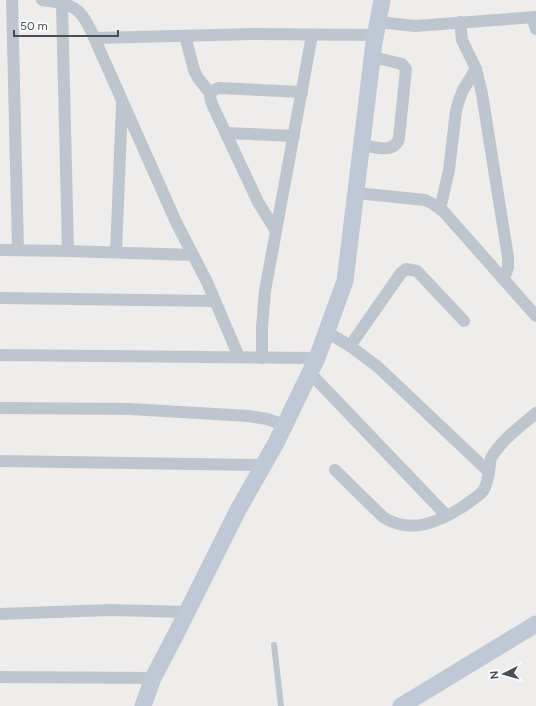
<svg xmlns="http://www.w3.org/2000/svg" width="536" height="706" font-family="Figtree,sans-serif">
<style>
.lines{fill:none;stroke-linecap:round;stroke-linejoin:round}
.lane{stroke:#bdc6cf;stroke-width:6}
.street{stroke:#bdc6cf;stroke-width:12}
.secondary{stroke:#bfc9d6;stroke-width:17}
</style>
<rect width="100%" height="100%" fill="#efecec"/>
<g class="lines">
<!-- lane -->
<path class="lane" d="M274,645L281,706"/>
<!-- street -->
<g class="street">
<path d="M12,0L18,250"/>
<path d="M42,0C54,2 69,3 78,11C85,17 89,27 93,35L176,222L207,282L239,357"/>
<path d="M62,4L68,251"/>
<path d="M532,17L536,29"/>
<path d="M378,22L415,26L536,17"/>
<path d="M460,22L462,40L476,69L482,94L508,257V267L504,279"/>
<path d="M185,36L194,70L198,78L210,93"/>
<path d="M95,38L254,34L376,35"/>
<path d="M226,133L294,136"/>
<path d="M362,145C374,147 395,154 399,138L406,69L402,64L373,57"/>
<path d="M356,193L425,200L433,204L443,211L536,316"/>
<path d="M440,209L449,170L456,111L459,100L463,90L476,69"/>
<path d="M276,231L258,202L213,106C209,97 208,91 219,88L302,92"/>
<path d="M0,250L68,251L193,255"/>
<path d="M116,252L122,104"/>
<path d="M0,298L215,301"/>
<path d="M327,332L350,346L378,367L489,472"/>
<path d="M350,346L401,273L406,269L417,271L464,321"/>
<path d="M0,355L317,358"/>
<path d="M262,358V327L265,291L312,35"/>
<path d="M310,373L446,515"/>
<path d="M0,408L130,409L248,416L267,419L285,425"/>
<path d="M0,461L264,465"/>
<path d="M335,470L383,517C411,535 439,522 464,506C470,501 478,497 483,491C489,483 489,467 491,458C501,440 521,426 536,413"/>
<path d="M0,614L110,610L188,612"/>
<path d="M0,677L153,678"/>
</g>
<!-- secondary -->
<g class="secondary">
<path d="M143,706L153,678L175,636L238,510L276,443L317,358L345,281L374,43L382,0"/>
<path d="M401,706L536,624"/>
</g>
</g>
<!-- north arrow -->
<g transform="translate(504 674) rotate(264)" stroke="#ffffff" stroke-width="3" paint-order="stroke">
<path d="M0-3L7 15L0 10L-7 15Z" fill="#454f59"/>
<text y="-6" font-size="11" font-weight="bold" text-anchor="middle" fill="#454f59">N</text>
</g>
<!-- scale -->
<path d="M14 30v6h104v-6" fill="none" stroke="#454f59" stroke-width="2"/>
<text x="20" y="30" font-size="12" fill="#454f59" stroke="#ffffff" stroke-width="3" paint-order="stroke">50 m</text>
</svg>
